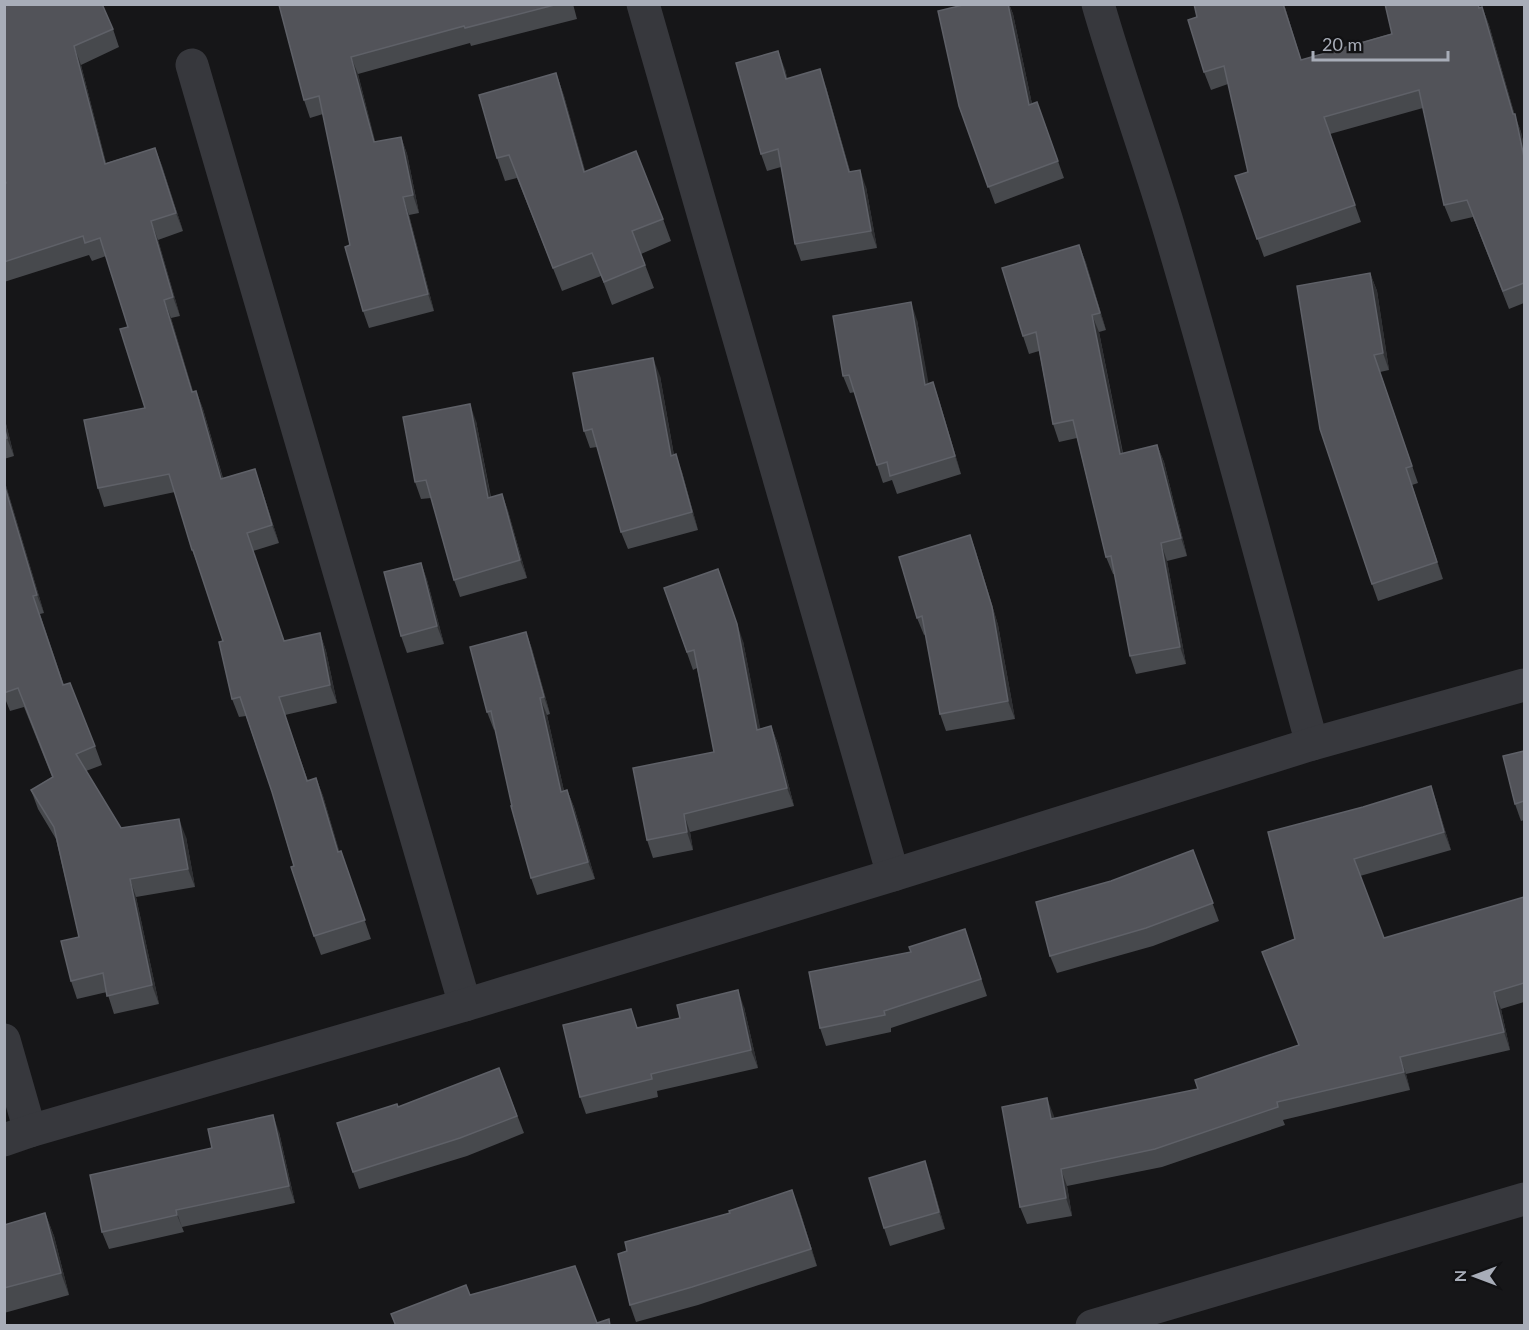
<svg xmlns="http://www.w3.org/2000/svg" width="1529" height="1330" font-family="Lato,sans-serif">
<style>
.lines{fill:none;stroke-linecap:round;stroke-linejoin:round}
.minor{stroke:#37383d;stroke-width:33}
.wall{fill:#47494d}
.shaded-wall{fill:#2f3033}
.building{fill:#525359;stroke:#5f6168;stroke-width:1.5}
</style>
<rect width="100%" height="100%" fill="#161618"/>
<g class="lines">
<!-- minor -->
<g class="minor">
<path d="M643,4L893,875"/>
<path d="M1098,4C1121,84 1150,162 1173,242C1222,409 1266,577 1312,744"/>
<path d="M192,65L465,1005"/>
<path d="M4,1040L30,1131"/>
<path d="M4,1140L30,1131L465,1005L893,875L1312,744L1524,685"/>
<path d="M1092,1326L1524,1199"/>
</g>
</g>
<!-- wall -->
<g class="wall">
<path d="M4,4L113,29L119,47L81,65L106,163L155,148L162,166L183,231L158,240L180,316L171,318L193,392L196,391L203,409L223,478L255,469L261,487L279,543L253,551L284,641L320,633L326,651L337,703L285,715L308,781L316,778L323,796L339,851H341L371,939L321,955L314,936L272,792L246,716L239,717L232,699L223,641L199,568L192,550L175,492L104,507L98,488L145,408L128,327L106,256L92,261L89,255L4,282V184L6,183Z"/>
<path d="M280,4H573L577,19L471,46L470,43L358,74L375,142L401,137L407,154L419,213L409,215L434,311L369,328L363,311L350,245L323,114L310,118L304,100Z"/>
<path d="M967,4H1009L1013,14L1032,104L1037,102L1064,178L995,204L959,106Z"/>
<path d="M1194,4H1284L1301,60L1482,7L1489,25L1515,116L1521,132L1524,147V303L1509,309L1473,217L1451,222L1444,205L1423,108L1330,134L1361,222L1264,257L1235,176L1248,172L1228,84L1211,90L1204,72L1197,17Z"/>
<path d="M785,69L787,78L826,87L850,171L866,187L877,248L801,261L795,244L781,167L767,171L761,154Z"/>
<path d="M556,73L564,96L585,171L663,219L671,241L641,254L654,288L612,305L601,276L562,291L517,178L505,181L497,158Z"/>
<path d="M1079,245L1086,263L1106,330L1099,332L1123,453L1157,445L1164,462L1187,556L1167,561L1186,664L1136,674L1130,656L1115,574H1113L1106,557L1077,438L1059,442L1053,424L1039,351L1029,354L1023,336Z"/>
<path d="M1370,273L1377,291L1389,370L1380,372L1418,483L1412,485L1443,579L1378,601L1372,584Z"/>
<path d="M917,320L928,384L933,382L939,400L961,474L897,494L892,480L883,483L877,465L855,392L850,393L843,376Z"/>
<path d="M660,376L674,455L682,472L698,530L628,549L621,532L597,447L590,448L584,431Z"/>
<path d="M4,416L14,456L4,459Z"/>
<path d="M476,421L491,497L502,494L508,511L527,578L460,597L454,580L431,498L421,499L415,482Z"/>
<path d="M4,479L44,613L40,614L64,685L95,746L102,765L86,771L121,828L186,837L195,887L136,897L159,1004L114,1014L107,992L77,999L71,981L79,937L56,839L38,809L31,790L52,777L24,707L10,711L4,696Z"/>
<path d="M970,535L976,552L998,625L1015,719L946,731L940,714L926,634L924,635L917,618Z"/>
<path d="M421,563L427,580L444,644L407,653L401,636Z"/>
<path d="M664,588L743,641L760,729L771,726L778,744L794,806L690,832L693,850L653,858L647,840L714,752L697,668L693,670Z"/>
<path d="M526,632L532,649L550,714L547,715L564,791L567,790L574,807L595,879L537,895L531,878L512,806L495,729L494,730L487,712Z"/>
<path d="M1524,751V820L1521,821L1515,804Z"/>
<path d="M1431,786L1437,804L1451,850L1360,876L1384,938L1524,897V1002L1501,1009L1510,1050L1406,1074L1410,1090L1283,1120L1285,1125L1162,1167L1067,1186L1072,1216L1027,1224L1020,1207L1054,1116V1119L1198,1089L1299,1045L1262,952L1295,939L1363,807Z"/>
<path d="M1193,850L1219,921L1153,946L1057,973L1050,956L1111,881Z"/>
<path d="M965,929L987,996L891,1028V1032L826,1046L820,1028L911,952Z"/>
<path d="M744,1007L758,1068L657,1091L658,1097L586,1114L580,1097L638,1028Z"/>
<path d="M499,1068L524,1133L467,1156L359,1189L353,1172L398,1107Z"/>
<path d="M279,1132L295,1203L182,1227L184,1232L109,1249L102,1232L212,1148Z"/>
<path d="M931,1179L945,1229L890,1246L884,1228Z"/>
<path d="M799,1208L817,1266L698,1305L636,1322L630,1305Z"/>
<path d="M45,1213L54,1236L69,1295L4,1313V1225Z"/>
</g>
<!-- shaded-wall -->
<g class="shaded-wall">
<path d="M1008,4H1009L1013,14L1036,123L1029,105Z"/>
<path d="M1283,4H1284L1307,78L1301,60Z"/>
<path d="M1482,7L1489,25L1515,116L1521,132L1524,147V157L1513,114Z"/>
<path d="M74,46L81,65L111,182L105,164Z"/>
<path d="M778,51L785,69L792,96L786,79Z"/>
<path d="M351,57L358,74L380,160L374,142Z"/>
<path d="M820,69L826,87L855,189L849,172Z"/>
<path d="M556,73L564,96L592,195L584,172Z"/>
<path d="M401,137L407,154L419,213L413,195Z"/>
<path d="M155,148L162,166L183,231L176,213Z"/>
<path d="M860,170L866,187L877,248L871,231Z"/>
<path d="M403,197L409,215L434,311L428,294Z"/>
<path d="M151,221L158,240L180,316L173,297Z"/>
<path d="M1079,245L1086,263L1106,330L1100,313Z"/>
<path d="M1370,273L1377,291L1389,370L1383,353Z"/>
<path d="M164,300L171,318L199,411L192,392Z"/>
<path d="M911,302L917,320L932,402L925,385Z"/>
<path d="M1092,315L1099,332L1126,471L1120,454Z"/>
<path d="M653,358L660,376L677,473L671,456Z"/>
<path d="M933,382L939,400L961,474L955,456Z"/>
<path d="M196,391L203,409L228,497L221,479Z"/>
<path d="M470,404L476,421L494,515L488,498Z"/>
<path d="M4,416L14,456L7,438L4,426Z"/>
<path d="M1157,445L1164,462L1187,556L1181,538Z"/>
<path d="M676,454L682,472L698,530L692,512Z"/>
<path d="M1406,468L1412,485L1443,579L1437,562Z"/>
<path d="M255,469L261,487L279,543L272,525Z"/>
<path d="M4,479L44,613L37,595L4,484Z"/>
<path d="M502,494L508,511L527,578L520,560Z"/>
<path d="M970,535L976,552L998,625L1015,719L1008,701Z"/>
<path d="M1161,543L1167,561L1186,664L1180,647Z"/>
<path d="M421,563L427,580L444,644L437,626Z"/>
<path d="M718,569L743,641L764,747L757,730Z"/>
<path d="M526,632L532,649L550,714L544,697Z"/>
<path d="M320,633L326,651L337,703L330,685Z"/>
<path d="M540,698L547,715L568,809L561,792Z"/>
<path d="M771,726L778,744L794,806L787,788Z"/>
<path d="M316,778L323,796L345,870L338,852Z"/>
<path d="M1431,786L1437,804L1451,850L1444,832Z"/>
<path d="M567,790L574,807L595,879L588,862Z"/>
<path d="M684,814L690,832L693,850L687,832Z"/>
<path d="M179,819L186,837L195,887L188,869Z"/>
<path d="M130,879L136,897L159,1004L152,985Z"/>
<path d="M738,990L744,1007L758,1068L751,1050Z"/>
<path d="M1494,992L1501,1009L1510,1050L1504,1032Z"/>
<path d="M1400,1057L1406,1074L1410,1090L1404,1072Z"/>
<path d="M1047,1098L1054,1116L1058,1137L1051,1119Z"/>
<path d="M273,1115L279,1132L295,1203L289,1186Z"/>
<path d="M925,1161L931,1179L945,1229L939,1212Z"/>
<path d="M1061,1169L1067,1186L1072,1216L1066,1198Z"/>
<path d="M792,1190L799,1208L817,1266L811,1249Z"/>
<path d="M176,1210L182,1227L184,1232L177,1215Z"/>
<path d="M45,1213L54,1236L69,1295L61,1273Z"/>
</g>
<!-- building -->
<g class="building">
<path d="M4,4H102L113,29L74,46L105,164L155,148L176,213L151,221L173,297L164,300L192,392L196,391L221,479L255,469L272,525L247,533L284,641L320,633L330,685L279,697L307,781L316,778L338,852L341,851L365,920L314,936L291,867L294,866L272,792L240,697L232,699L219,642L223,641L193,550H192L169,474L98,488L84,420L145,408L120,329L128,327L100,238L85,243L83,236L4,262V184L6,183L4,178Z"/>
<path d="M280,4H558L465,28L464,26L351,57L374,142L401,137L413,195L403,197L428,294L363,311L345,247L350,245L319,96L304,100L279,5Z"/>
<path d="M967,4H1008L1029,105L1037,102L1058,161L988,187L959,106L938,11Z"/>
<path d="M1194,4H1283L1301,60L1392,34L1385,4H1478L1479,8L1482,7L1513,114H1515L1524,157V283L1503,291L1467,200L1444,205L1419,90L1324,117L1355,205L1257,239L1235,176L1248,172L1224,66L1204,72L1188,20L1197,17Z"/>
<path d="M778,51L786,79L820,69L849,172L860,170L871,231L795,244L778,149L761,154L736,63Z"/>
<path d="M556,73L584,172L636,151L663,219L632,231L645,265L604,282L592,253L553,268L509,155L497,158L479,95Z"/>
<path d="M1079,245L1100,313L1092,315L1120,454L1157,445L1181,538L1161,543L1180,647L1130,656L1111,556L1106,557L1073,420L1053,424L1036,332L1023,336L1002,268Z"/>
<path d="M1370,273L1383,353L1374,355L1412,466L1406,468L1437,562L1372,584L1320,429L1297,286Z"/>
<path d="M911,302L925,385L933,382L955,456L890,476L887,462L877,465L849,375L843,376L833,316Z"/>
<path d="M653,358L671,456L676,454L692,512L621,532L592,429L584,431L573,373Z"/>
<path d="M470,404L488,498L502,494L520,560L454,580L426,480L415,482L403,417Z"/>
<path d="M4,426L7,438L4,439Z"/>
<path d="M4,484L37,595L33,596L63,685L70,683L95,746L76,754L121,828L179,819L188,869L130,879L152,985L107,996L103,973L71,981L61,941L79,937L54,827L31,790L53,777L18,688L4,693Z"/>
<path d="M970,535L992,607L1008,701L940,714L922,616L917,618L899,557Z"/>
<path d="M421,563L437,626L401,636L384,572Z"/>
<path d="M718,569L737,624L757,730L771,726L787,788L684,814L687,832L647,840L633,768L714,752L694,650L687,652L664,588Z"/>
<path d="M526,632L544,697L540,698L561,792L567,790L588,862L531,878L511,806H512L491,711L487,712L470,647Z"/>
<path d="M1524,751V801L1515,804L1503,756Z"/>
<path d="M1431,786L1444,832L1354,859L1384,938L1524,897V983L1494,992L1504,1032L1400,1057L1404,1072L1277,1102L1278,1107L1155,1149L1061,1169L1066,1198L1020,1207L1002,1107L1047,1098L1051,1119L1198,1089L1195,1080L1299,1045L1262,952L1295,939L1268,832L1363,807Z"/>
<path d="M1193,850L1213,903L1146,928L1050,956L1036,902L1111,881Z"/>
<path d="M965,929L981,979L884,1011L885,1015L820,1028L809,972L911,952L909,947Z"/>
<path d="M738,990L751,1050L651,1074L652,1079L580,1097L563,1025L631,1009L637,1028L680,1018L677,1005Z"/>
<path d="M499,1068L517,1116L460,1138L353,1172L337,1123L397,1104L398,1107Z"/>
<path d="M273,1115L289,1186L176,1210L177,1215L102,1232L90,1175L212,1148L208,1129Z"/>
<path d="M925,1161L939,1212L884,1228L869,1178Z"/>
<path d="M792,1190L811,1249L692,1287L630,1305L618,1254L627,1251L625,1242L730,1213L729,1211Z"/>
<path d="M45,1213L61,1273L4,1288V1225Z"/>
<path d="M575,1266L597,1323L609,1319L610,1326H396L391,1314L466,1285L470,1295Z"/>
</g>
<!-- border -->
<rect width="1529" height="1330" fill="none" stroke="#a8adb8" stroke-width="12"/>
<!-- north arrow -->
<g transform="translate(1475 1276) rotate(270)" stroke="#111113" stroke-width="4.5" paint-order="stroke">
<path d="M0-4.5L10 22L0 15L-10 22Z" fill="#a8adb8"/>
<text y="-9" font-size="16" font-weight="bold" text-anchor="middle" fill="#a8adb8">N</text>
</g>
<!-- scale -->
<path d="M1313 51v9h135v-9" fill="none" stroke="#a8adb8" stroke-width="3"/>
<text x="1322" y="51" font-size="18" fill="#a8adb8" stroke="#111113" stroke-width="4.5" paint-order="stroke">20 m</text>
</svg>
